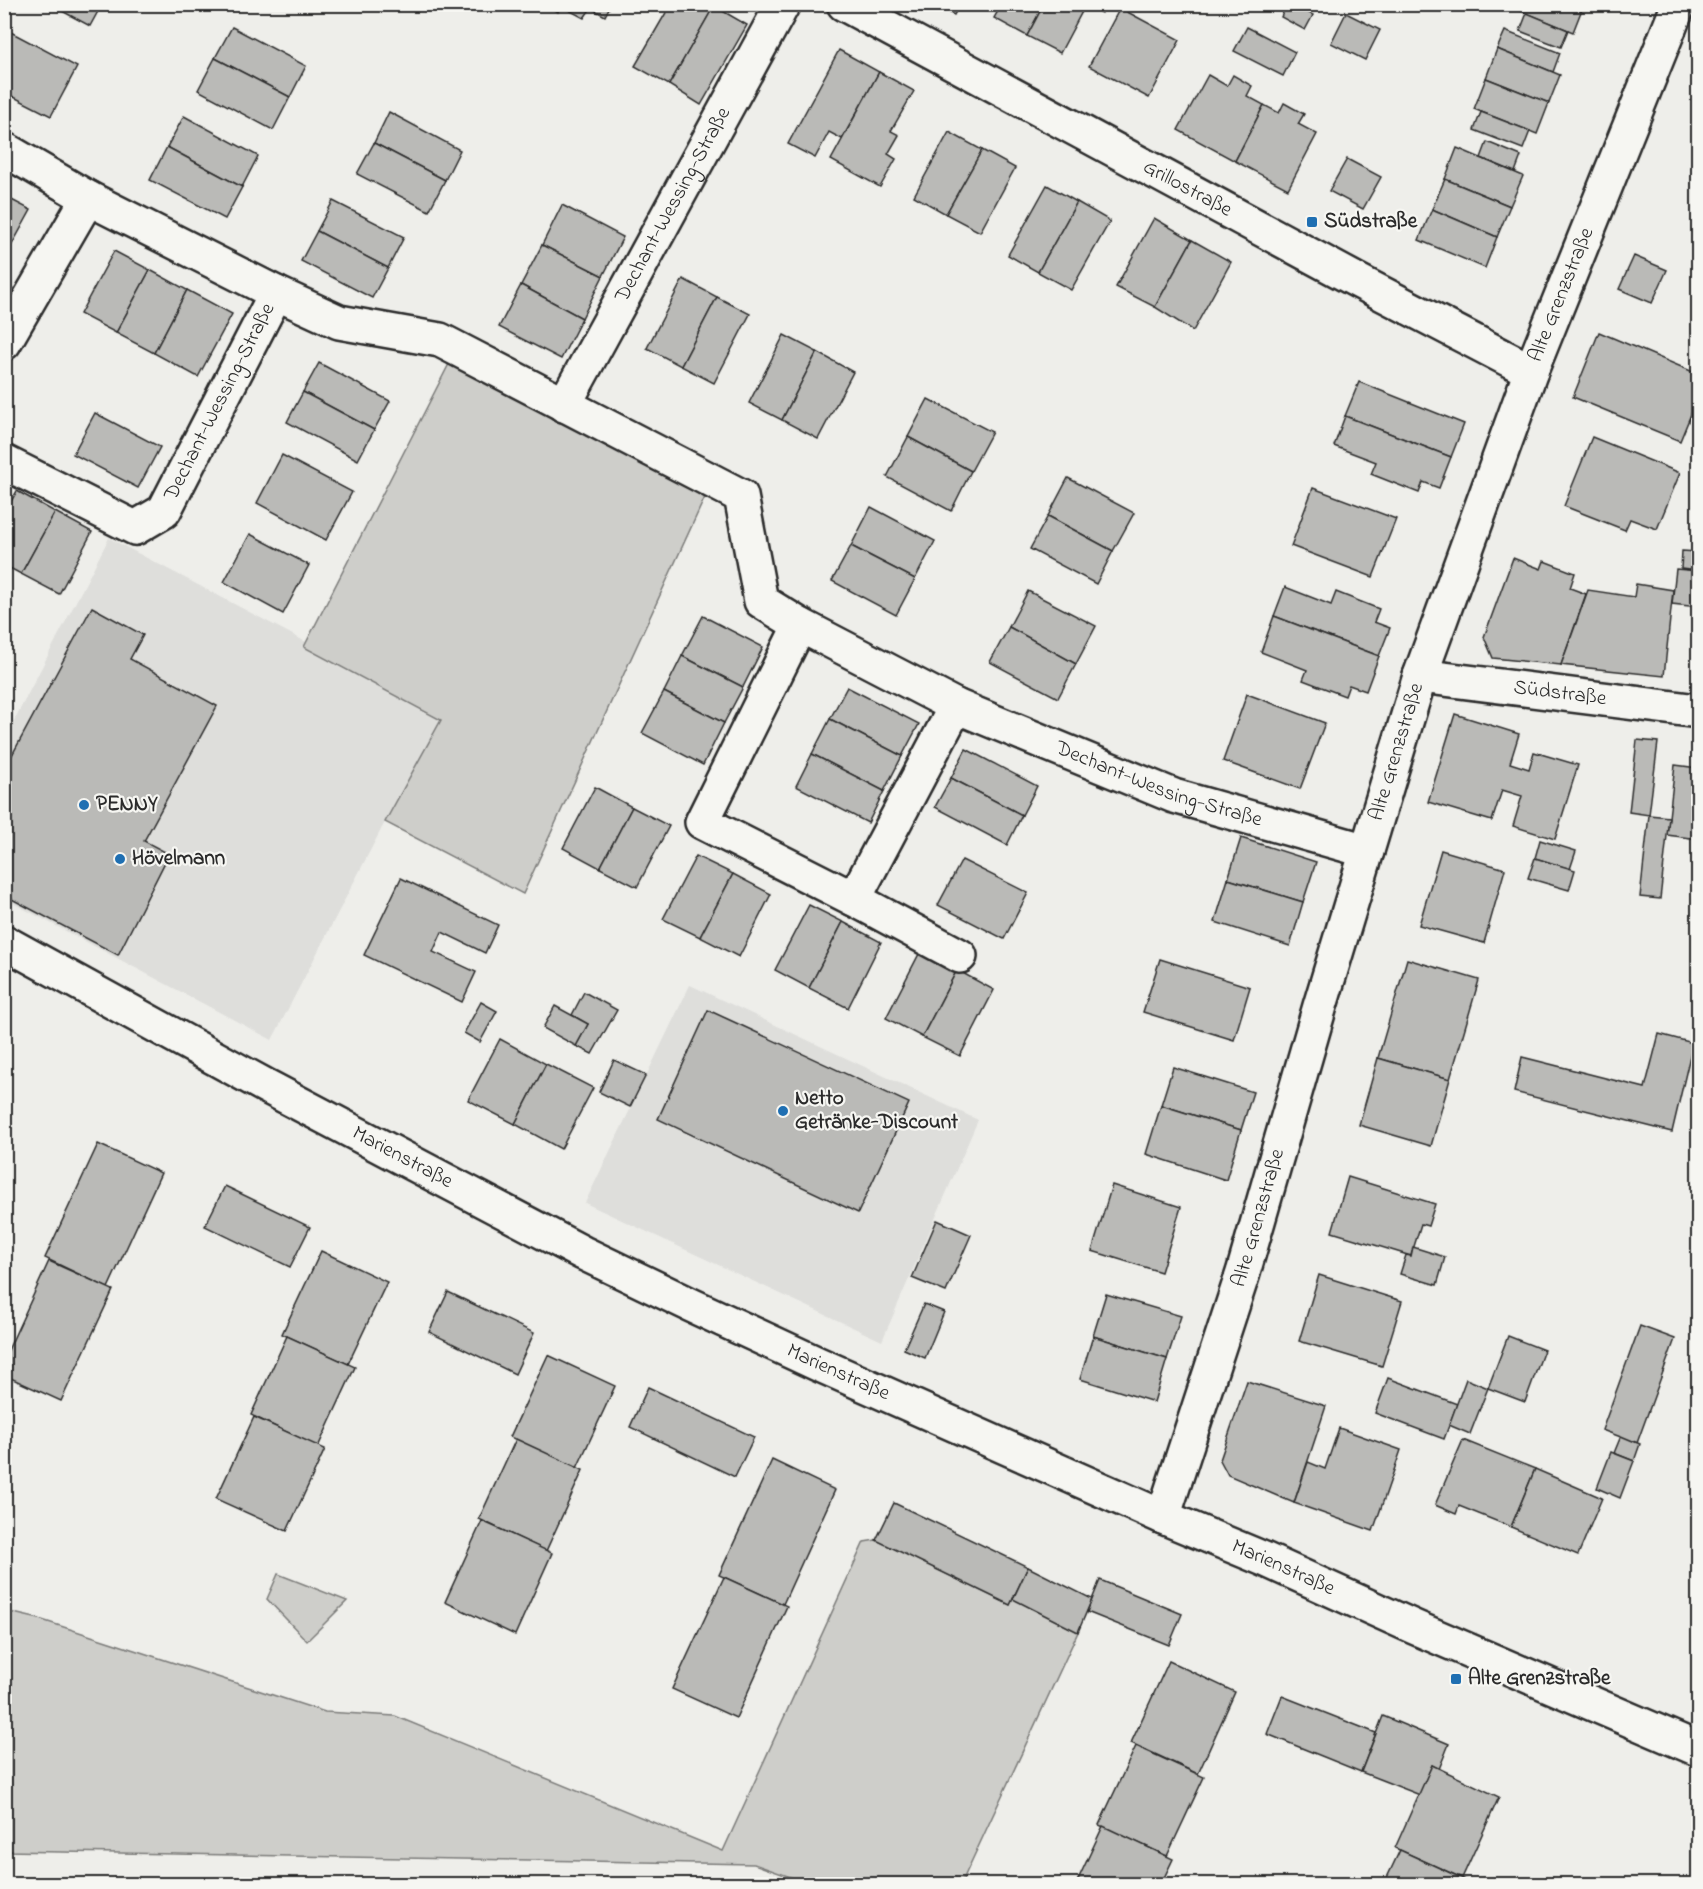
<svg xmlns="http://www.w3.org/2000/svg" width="1703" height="1889" font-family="'Indie Flower',sans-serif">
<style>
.built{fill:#dededb}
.green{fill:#cececa;stroke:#7c7c7a;stroke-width:1.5}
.building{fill:#babab7;stroke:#2b2b2b;stroke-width:1.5}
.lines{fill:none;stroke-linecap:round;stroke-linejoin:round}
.minor-casing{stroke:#2b2b2b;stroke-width:38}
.tertiary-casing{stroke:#2b2b2b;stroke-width:38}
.minor{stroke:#f6f6f2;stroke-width:33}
.tertiary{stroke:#f6f6f2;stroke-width:33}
.poi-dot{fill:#1f6fb2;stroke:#f6f6f2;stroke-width:2}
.labels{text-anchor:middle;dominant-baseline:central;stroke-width:4.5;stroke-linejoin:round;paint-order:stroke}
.street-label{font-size:21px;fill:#2b2b2b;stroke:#f6f6f2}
.poi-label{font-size:21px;font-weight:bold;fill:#2b2b2b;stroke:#f6f6f2;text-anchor:start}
</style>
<rect width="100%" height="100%" fill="#eeeeea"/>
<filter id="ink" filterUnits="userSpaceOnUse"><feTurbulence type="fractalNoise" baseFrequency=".0167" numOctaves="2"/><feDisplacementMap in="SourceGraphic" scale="12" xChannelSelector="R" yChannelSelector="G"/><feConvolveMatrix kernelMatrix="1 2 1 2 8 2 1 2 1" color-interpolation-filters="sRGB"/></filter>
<g filter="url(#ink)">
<!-- built -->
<g class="built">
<path d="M109,538L306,642L304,647L441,720L385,822L272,1040L5,899L4,740Z"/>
<path d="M690,985L978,1120L882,1341L585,1203Z"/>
</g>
<!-- green -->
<g class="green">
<path d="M449,364L705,497L523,894L385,822L441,720L304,647Z"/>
<path d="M876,1540L1010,1605L1013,1599L1078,1632L961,1884H810L754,1864L5,1851V1611L39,1619L325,1712L395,1716L723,1851L864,1542Z"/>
<path d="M278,1574L347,1601L307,1641L267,1599Z"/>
</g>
<!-- building -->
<g class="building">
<path d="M49,4H102L90,26Z"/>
<path d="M545,4H562L558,12Z"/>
<path d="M562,4H611L605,16L591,8L584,18L561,6Z"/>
<path d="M671,4L714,6L669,85L635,66Z"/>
<path d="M934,4H960L954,15Z"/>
<path d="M1002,4H1044L1027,36L994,18Z"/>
<path d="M1044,4H1086L1060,53L1027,36Z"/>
<path d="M1086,4H1106L1101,13Z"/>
<path d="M1287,4H1292L1313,15L1305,30L1281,17Z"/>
<path d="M1510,4H1584L1573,32L1509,6Z"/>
<path d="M714,6L747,25L701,105L669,85Z"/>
<path d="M1120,8L1180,40L1149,98L1089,66Z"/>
<path d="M1346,13L1380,30L1365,60L1331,43Z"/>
<path d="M1527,13L1568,30L1561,47L1520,31Z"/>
<path d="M232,27L306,66L290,97L215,58Z"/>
<path d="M1247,27L1295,52L1283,76L1234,51Z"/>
<path d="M5,29L77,67L51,116L4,92Z"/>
<path d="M1505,31L1560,53L1553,72L1497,49Z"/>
<path d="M1497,49L1560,75L1549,103L1486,78Z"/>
<path d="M839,50L879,72L842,139L829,132L815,158L788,144Z"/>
<path d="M215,58L290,97L273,130L198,90Z"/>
<path d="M879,72L914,91L891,131L899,135L888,154L896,159L880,187L831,160Z"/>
<path d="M1208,75L1227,86L1233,75L1252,86L1247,96L1264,105L1235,161L1178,130Z"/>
<path d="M1486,78L1549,103L1537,134L1474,109Z"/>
<path d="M1284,103L1304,114L1298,124L1317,134L1288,189L1235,161L1264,105L1279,113Z"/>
<path d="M389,112L460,150L445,180L374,143Z"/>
<path d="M1481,112L1530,131L1523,149L1474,130Z"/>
<path d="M184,116L258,156L242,187L167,147Z"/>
<path d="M949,132L982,150L946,214L914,196Z"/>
<path d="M1487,142L1521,156L1515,172L1481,158Z"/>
<path d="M374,143L445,180L429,211L357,174Z"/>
<path d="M167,147L242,187L225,219L150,180Z"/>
<path d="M1457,148L1523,176L1510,206L1445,179Z"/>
<path d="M982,150L1015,168L980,232L946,214Z"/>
<path d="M1347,159L1381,177L1363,209L1329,191Z"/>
<path d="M1445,179L1510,206L1497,237L1432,209Z"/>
<path d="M1047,185L1077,202L1038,272L1008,255Z"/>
<path d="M4,196L31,210L4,259Z"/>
<path d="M333,201L404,237L388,268L317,231Z"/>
<path d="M1077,202L1110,221L1071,290L1038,272Z"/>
<path d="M562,205L623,237L603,276L542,245Z"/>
<path d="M1432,209L1497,237L1485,268L1419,240Z"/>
<path d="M1154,218L1192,240L1155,307L1116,287Z"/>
<path d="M317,231L388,268L372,298L301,261Z"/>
<path d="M1192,240L1231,262L1193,331L1155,307Z"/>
<path d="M542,245L603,276L582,318L521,285Z"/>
<path d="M114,251L150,270L116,333L80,314Z"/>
<path d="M1634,256L1667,270L1652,303L1619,289Z"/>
<path d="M150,270L187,290L154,353L116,333Z"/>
<path d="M683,279L717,297L681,366L647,348Z"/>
<path d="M521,285L582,318L561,359L499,327Z"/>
<path d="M187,290L232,314L198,377L154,353Z"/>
<path d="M717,297L750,314L714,383L681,366Z"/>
<path d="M1599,332L1698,374V397L1680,441L1573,397Z"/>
<path d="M784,335L817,352L782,420L749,403Z"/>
<path d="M817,352L853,372L818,439L782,420Z"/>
<path d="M319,363L390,401L374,430L303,392Z"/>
<path d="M1359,382L1464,424L1451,457L1345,416Z"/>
<path d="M303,392L374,430L358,460L287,422Z"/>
<path d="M928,399L992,432L971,471L908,437Z"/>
<path d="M95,413L160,447L138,488L73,454Z"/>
<path d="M1345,416L1451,457L1439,488L1423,482L1419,493L1371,474L1376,462L1334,446Z"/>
<path d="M908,437L971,471L951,511L887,477Z"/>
<path d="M1592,437L1680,473L1657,529L1630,519L1625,530L1564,506Z"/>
<path d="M282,455L352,492L326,540L257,503Z"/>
<path d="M1068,478L1134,513L1113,551L1048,516Z"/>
<path d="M1313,488L1396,519L1373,577L1291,546Z"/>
<path d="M17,491L55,512L21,574L4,565V513Z"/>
<path d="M871,507L935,541L915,579L851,546Z"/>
<path d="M55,512L92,532L59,594L21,574Z"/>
<path d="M1048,516L1113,551L1096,584L1030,549Z"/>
<path d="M250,534L309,565L283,614L224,582Z"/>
<path d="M851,546L915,579L896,615L832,581Z"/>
<path d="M1682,551L1698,552V571L1681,569Z"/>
<path d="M1513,558L1541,569L1544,561L1575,573L1570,588L1586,594L1561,665L1493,658L1484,637Z"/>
<path d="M1676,569L1698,571V607L1672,604Z"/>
<path d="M1636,584L1673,590L1664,676L1561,665L1588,590L1634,597Z"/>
<path d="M1285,587L1331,605L1336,592L1379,609L1374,622L1390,628L1379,656L1274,616Z"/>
<path d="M1028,591L1096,626L1076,664L1009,627Z"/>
<path d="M92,607L143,635L130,659L217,706L144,841L169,854L118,955L4,895V770Z"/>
<path d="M703,616L763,647L743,687L682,656Z"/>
<path d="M1274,616L1379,656L1366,691L1349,685L1345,696L1303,680L1307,670L1261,652Z"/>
<path d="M1009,627L1076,664L1058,698L990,662Z"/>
<path d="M682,656L743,687L724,723L664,692Z"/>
<path d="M847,687L919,724L902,756L830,719Z"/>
<path d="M664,692L724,723L703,765L642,733Z"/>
<path d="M1247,694L1325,723L1300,789L1223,761Z"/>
<path d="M1455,714L1519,734L1510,763L1529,769L1534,752L1578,765L1555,839L1513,826L1522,796L1502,790L1492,821L1428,802Z"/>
<path d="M830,719L902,756L884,791L812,754Z"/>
<path d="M1637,740L1658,742L1649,815L1629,812Z"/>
<path d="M966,749L1037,786L1022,815L951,778Z"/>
<path d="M812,754L884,791L868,823L796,786Z"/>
<path d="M1675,765L1698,768V839L1667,835Z"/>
<path d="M951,778L1022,815L1007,845L935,807Z"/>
<path d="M595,787L632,807L600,868L563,848Z"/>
<path d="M632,807L669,826L637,887L600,868Z"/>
<path d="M1649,815L1669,817L1660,899L1640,897Z"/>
<path d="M1241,838L1316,862L1303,902L1228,879Z"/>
<path d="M1540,840L1576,851L1570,869L1535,858Z"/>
<path d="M1441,850L1505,869L1484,943L1419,925Z"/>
<path d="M696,856L733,874L700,937L663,919Z"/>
<path d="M1535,858L1575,870L1569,890L1528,878Z"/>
<path d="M962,860L1028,893L1004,939L938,905Z"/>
<path d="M733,874L771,894L739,957L700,937Z"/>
<path d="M401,878L498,925L485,953L442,932L433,952L476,972L462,1002L364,955Z"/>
<path d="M1228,879L1303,902L1290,946L1215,922Z"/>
<path d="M809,905L843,922L809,988L775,970Z"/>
<path d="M843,922L881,942L848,1008L809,988Z"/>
<path d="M920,952L957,970L922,1037L886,1018Z"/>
<path d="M1160,959L1250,987L1234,1040L1143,1012Z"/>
<path d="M1407,959L1479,980L1450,1079L1378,1058Z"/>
<path d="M957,970L994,990L960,1056L922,1037Z"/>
<path d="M584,992L617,1010L592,1054L576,1046L588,1024L572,1015Z"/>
<path d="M481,1002L497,1011L480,1042L464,1033Z"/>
<path d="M555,1006L588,1024L576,1046L543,1028Z"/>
<path d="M708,1010L909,1103L858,1213L658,1119Z"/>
<path d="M1659,1034L1693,1043L1672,1132L1514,1092L1522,1057L1645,1088Z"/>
<path d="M500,1039L546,1064L515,1124L468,1100Z"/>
<path d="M1378,1058L1450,1079L1431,1146L1359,1125Z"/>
<path d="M614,1060L646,1075L630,1107L599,1092Z"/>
<path d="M546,1064L593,1088L561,1149L515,1124Z"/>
<path d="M1173,1067L1253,1092L1241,1130L1161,1105Z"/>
<path d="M1161,1105L1241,1130L1226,1180L1146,1154Z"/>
<path d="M98,1144L161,1173L108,1288L45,1258Z"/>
<path d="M1348,1177L1435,1204L1428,1226L1421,1224L1411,1256L1332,1232Z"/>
<path d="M1112,1185L1181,1207L1161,1272L1092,1251Z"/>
<path d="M225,1186L310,1227L290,1267L205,1226Z"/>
<path d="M937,1220L971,1235L946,1292L912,1278Z"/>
<path d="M1413,1247L1445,1257L1437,1285L1400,1274L1406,1255L1411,1256Z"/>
<path d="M321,1251L387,1282L348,1364L282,1334Z"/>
<path d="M49,1261L113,1290L61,1401L4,1375V1359Z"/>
<path d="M1319,1275L1402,1301L1382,1366L1299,1341Z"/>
<path d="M448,1292L534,1333L515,1374L429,1332Z"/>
<path d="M1106,1294L1181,1316L1167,1359L1093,1336Z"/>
<path d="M924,1304L944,1312L925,1358L904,1349Z"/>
<path d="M1640,1326L1675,1339L1637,1443L1602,1430Z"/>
<path d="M287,1336L355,1367L318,1447L251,1415Z"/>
<path d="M1093,1336L1167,1359L1154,1402L1080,1379Z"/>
<path d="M1508,1336L1544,1350L1525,1402L1488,1388Z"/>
<path d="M548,1355L615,1386L577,1468L510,1437Z"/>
<path d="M1388,1378L1457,1404L1444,1439L1375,1413Z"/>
<path d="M1466,1379L1488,1388L1470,1434L1449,1425Z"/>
<path d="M1247,1381L1326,1406L1294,1503L1228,1475L1220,1460Z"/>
<path d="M648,1387L754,1437L735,1477L630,1427Z"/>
<path d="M254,1417L325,1449L287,1531L216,1499Z"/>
<path d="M1339,1428L1401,1450L1373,1531L1294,1503L1308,1462L1325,1469Z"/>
<path d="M1621,1436L1640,1444L1634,1461L1614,1453Z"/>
<path d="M516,1439L583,1470L546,1551L479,1519Z"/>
<path d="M1463,1440L1535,1469L1511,1527L1459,1506L1456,1514L1435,1505Z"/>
<path d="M1611,1452L1634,1461L1620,1498L1597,1488Z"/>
<path d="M772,1460L835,1490L783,1604L719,1575Z"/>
<path d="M1535,1469L1602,1498L1578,1555L1511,1527Z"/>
<path d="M894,1503L1028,1567L1010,1605L876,1540Z"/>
<path d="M482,1521L552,1553L515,1635L445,1602Z"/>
<path d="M1028,1567L1092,1599L1078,1632L1013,1599Z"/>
<path d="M724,1577L787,1606L736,1718L672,1689Z"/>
<path d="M1100,1580L1182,1614L1169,1645L1087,1612Z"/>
<path d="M1169,1661L1235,1692L1198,1774L1131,1743Z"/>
<path d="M1282,1696L1376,1733L1361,1772L1267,1734Z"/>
<path d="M1383,1716L1449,1744L1439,1769L1432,1765L1420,1795L1361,1772Z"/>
<path d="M1136,1746L1204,1777L1167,1856L1099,1825Z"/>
<path d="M1432,1765L1499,1797L1462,1878L1395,1848Z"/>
<path d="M1103,1826L1173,1859L1161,1884H1076Z"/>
<path d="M1400,1850L1468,1881L1466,1884H1384Z"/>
</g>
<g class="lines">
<!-- minor casing -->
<g class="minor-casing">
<g id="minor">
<path id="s1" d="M844,4L1358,281L1531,371"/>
<path id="s2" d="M4,149L88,198L276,293L339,322L440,340L741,496L761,601L800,625L956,706L1174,796L1367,851"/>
<path d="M4,343L88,198"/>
<path id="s3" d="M564,405L783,4"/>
<path id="s4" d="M4,462L135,528L164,511L276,293"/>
<path d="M800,625L702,822L854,899L956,706"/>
<path id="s5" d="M1420,676L1698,711"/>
<path d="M854,899L960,956"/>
</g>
</g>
<!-- tertiary casing -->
<g class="tertiary-casing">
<g id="tertiary">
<path id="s6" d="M4,942L266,1086L583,1253L691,1305L818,1364L1163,1517L1264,1559L1414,1627L1698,1749"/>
<path id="s7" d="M1163,1517L1243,1273L1320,1006L1420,676L1531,371L1679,4"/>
</g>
</g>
<!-- minor -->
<use href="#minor" class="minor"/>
<!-- tertiary -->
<use href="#tertiary" class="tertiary"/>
</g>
</g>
<!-- markers -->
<g class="poi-dot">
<rect x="1306" y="216" width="12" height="12" rx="3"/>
<circle cx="84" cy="805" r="6"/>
<circle cx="120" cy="859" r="6"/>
<circle cx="783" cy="1111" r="6"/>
<rect x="1450" y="1673" width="12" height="12" rx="3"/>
</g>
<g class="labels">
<!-- street labels -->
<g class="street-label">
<text stroke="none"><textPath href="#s1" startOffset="390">Grillostraße</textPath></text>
<text stroke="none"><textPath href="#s3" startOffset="228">Dechant-Wessing-Straße</textPath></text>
<text stroke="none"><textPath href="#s7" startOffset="1286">Alte Grenzstraße</textPath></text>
<text stroke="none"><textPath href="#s4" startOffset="303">Dechant-Wessing-Straße</textPath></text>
<text stroke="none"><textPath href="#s5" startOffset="141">Südstraße</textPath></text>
<text stroke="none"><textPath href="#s7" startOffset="800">Alte Grenzstraße</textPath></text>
<text stroke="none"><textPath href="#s2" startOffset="1365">Dechant-Wessing-Straße</textPath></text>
<text stroke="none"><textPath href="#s6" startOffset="453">Marienstraße</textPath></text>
<text stroke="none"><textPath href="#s7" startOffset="314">Alte Grenzstraße</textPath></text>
<text stroke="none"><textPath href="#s6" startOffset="939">Marienstraße</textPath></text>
<text stroke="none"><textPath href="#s6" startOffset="1425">Marienstraße</textPath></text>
</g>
<!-- poi labels -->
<g class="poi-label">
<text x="1324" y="222">Südstraße</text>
<text x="96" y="805">PENNY</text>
<text x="132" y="859">Hövelmann</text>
<text x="795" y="1099">Netto<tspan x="795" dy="24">Getränke-Discount</tspan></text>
<text x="1468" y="1679">Alte Grenzstraße</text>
</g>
</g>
<!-- margin -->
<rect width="1703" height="1889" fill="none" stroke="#f6f6f2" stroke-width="24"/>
<rect x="12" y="12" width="1679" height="1865" fill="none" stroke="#2b2b2b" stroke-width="2" filter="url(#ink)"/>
</svg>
